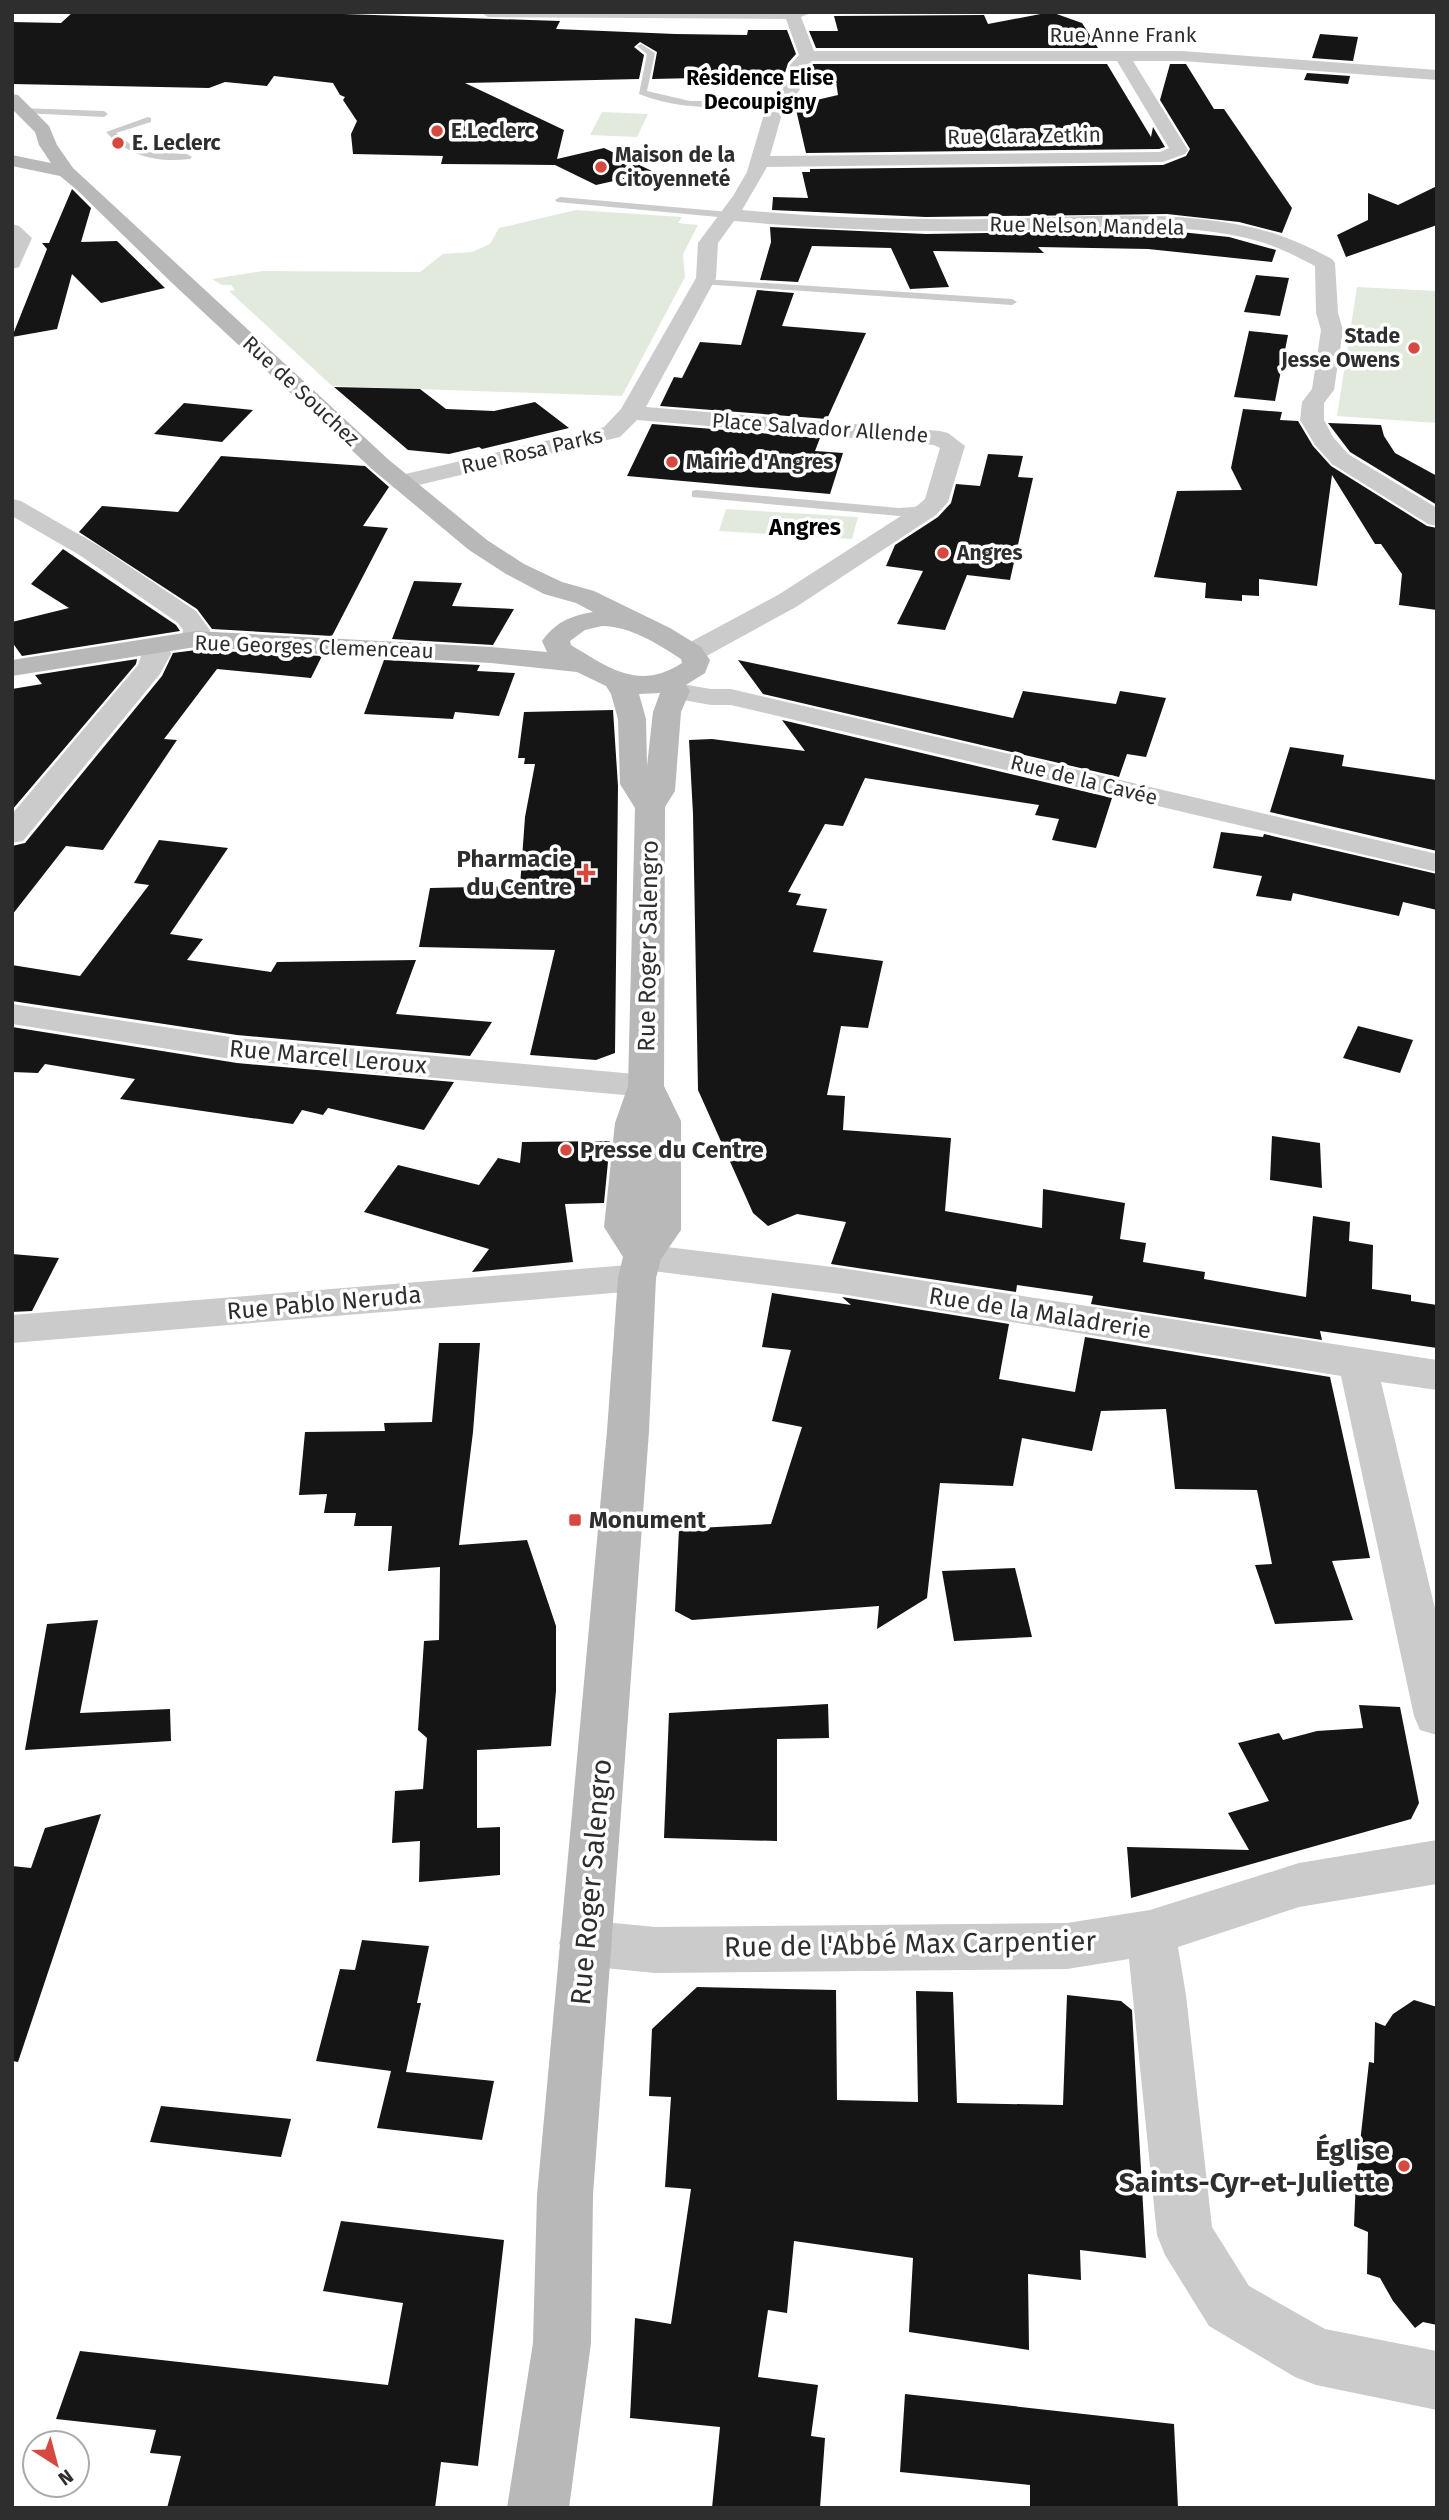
<svg xmlns="http://www.w3.org/2000/svg" width="1449" height="2520" font-family="'Fira Sans',sans-serif">
<style>
.green{fill:#e2eadd}
.building{fill:#151515}
.lines{fill:none;stroke-linecap:round;stroke-linejoin:round}
.service{fill:#cbcbcb;fill-rule:evenodd}
.minor{fill:#cbcbcb;fill-rule:evenodd}
.tertiary{fill:#cbcbcb;fill-rule:evenodd}
.secondary{fill:#b8b8b8;fill-rule:evenodd}
.poi-dot{fill:#d54940;stroke:#fff;stroke-width:2.5}
.labels{text-anchor:middle;dominant-baseline:central;stroke-width:7;stroke-linejoin:round;paint-order:stroke}
.far-street-label{font-size:21px;fill:#2e2e2e;stroke:#fff}
.far-neighbourhood-label{font-size:21px;font-weight:bold;fill:#000;stroke:#fff}
.far-poi-label{font-size:21px;font-weight:bold;fill:#2e2e2e;stroke:#fff;text-anchor:start}
.far-quarter-label{font-size:23px;font-weight:bold;fill:#000;stroke:#fff}
.poi-label{font-size:24px;font-weight:bold;fill:#2e2e2e;stroke:#fff;text-anchor:start}
.street-label{font-size:24px;fill:#2e2e2e;stroke:#fff}
.near-street-label{font-size:28px;fill:#2e2e2e;stroke:#fff}
.near-poi-label{font-size:28px;font-weight:bold;fill:#2e2e2e;stroke:#fff;text-anchor:end}
</style>
<rect width="100%" height="100%" fill="#fff"/>
<!-- green -->
<g class="green">
<path d="M602,112L648,114L637,137L590,135Z"/>
<path d="M576,210L682,217L678,223L698,225L683,254L685,277L622,396L332,386L229,291L235,290L231,285H222L212,279L263,271L420,272L443,254L472,252L490,244L499,228Z"/>
<path d="M1357,287L1437,291V423L1337,416Z"/>
<path d="M726,509L858,517L852,539L719,531Z"/>
</g>
<!-- building -->
<g class="building">
<path d="M73,12H283L560,21L556,29L675,34L747,35L748,30H787L796,54L788,63L784,76L652,79L657,52L640,42L634,47L644,55L639,79L465,83L564,130L557,159L604,148L654,172L596,185L555,165L441,164L443,156L353,154L351,134L357,121L343,100L345,97L340,95L333,83L274,76L267,86L225,82L209,88L12,84V22L61,23Z"/>
<path d="M1051,12L1082,23L1098,48H816L809,31H838L834,16L984,15L988,24Z"/>
<path d="M1320,34L1358,37L1353,61L1312,58Z"/>
<path d="M813,64H1107L1151,137L1153,127L1165,147L1159,149L806,153L795,105L838,95L835,75L806,76Z"/>
<path d="M1170,64H1186L1214,109H1224L1292,208L1282,233L1239,222L1167,214L926,217L772,210L773,197L808,198L802,172H810V169L1163,165L1186,156L1190,149L1160,100Z"/>
<path d="M1307,73L1350,76L1348,84L1304,80Z"/>
<path d="M1437,186V225L1346,257L1337,235L1368,220V193L1398,205Z"/>
<path d="M72,189L91,208L81,242L117,241L165,288L101,303L72,274L57,329L12,337L47,249L42,243H49Z"/>
<path d="M770,227L926,234L1161,230L1229,237L1276,250L1272,262L1148,249L1038,247L1044,253L933,251L949,287L910,289L891,248L812,246L798,282L760,280L771,242Z"/>
<path d="M1256,275L1289,278L1280,316L1244,312Z"/>
<path d="M757,290L794,293L782,326L866,333L827,419L660,406L674,377L682,378L700,342L741,345Z"/>
<path d="M1249,331L1288,335L1275,401L1234,397Z"/>
<path d="M334,387L420,389L446,409L494,411L535,402L569,428L482,449L479,447L449,454L408,450Z"/>
<path d="M184,403L253,410L222,442L154,434Z"/>
<path d="M1243,409L1282,412L1280,420L1298,421L1313,446L1331,466L1427,526L1437,528V610L1399,605L1402,574L1381,544H1375L1332,475L1317,586L1259,579V596L1242,595V601L1205,598L1206,583L1154,577L1177,491L1242,490L1231,468Z"/>
<path d="M1328,423L1381,425L1384,436L1395,453L1437,476V505L1350,452Z"/>
<path d="M652,424L820,438L815,451L843,453L830,494L627,476Z"/>
<path d="M988,454L1023,456L1018,477L1033,478L1010,580L967,575L945,630L897,624L923,571L886,566L895,545L938,517L951,503L956,484L980,486Z"/>
<path d="M221,456L365,466L389,487L363,526L388,528L332,636L212,629L197,609L79,532L102,506L178,512Z"/>
<path d="M63,549L176,625L180,631L22,656L12,642V622L69,608L31,584Z"/>
<path d="M414,581L462,583L452,606L514,609L493,645L392,639Z"/>
<path d="M196,650L322,656L311,678L217,669L164,739L177,740L103,850L66,846L12,915V846L25,843L162,676L173,653Z"/>
<path d="M137,659L136,664L12,810V689L42,684L35,675Z"/>
<path d="M384,660L480,665L477,671L515,673L499,716L455,712L453,719L364,714Z"/>
<path d="M738,660L1013,718L1023,691L1116,704L1120,691L1166,698L1146,757L1127,754L1119,777L763,694Z"/>
<path d="M613,710L618,786L615,1053L596,1060L530,1055L555,950L419,947L430,888L520,886L525,817L535,764H524L525,758H518L524,712Z"/>
<path d="M782,720L1112,798L1096,848L1052,840L1059,819L1035,815L1039,805L865,778L843,826L825,824L788,892L801,894L796,905L827,909L813,952L883,961L868,1028L841,1026L827,1095L845,1096L843,1130L951,1138L945,1211L1042,1228L1043,1189L1125,1203L1120,1239L1146,1243L1143,1262L1205,1272L1204,1279L1306,1297L1313,1216L1350,1222L1349,1241L1373,1245L1372,1289L1411,1295V1301L1437,1305V1348L1320,1331L1322,1340L1091,1304L1093,1296L1017,1285L1016,1292L831,1264L846,1222L797,1214L768,1226L753,1213L698,1090L693,814L689,740L712,739L805,751Z"/>
<path d="M1290,747L1344,755L1342,766L1437,780V851L1270,812Z"/>
<path d="M1221,832L1263,837L1264,834L1437,874V910L1403,902L1399,916L1293,893L1291,901L1256,896L1262,876L1213,868Z"/>
<path d="M159,840L228,848L170,934L203,939L187,960L271,972L277,962L416,960L396,1014L492,1022L470,1056L237,1035L12,1001V965L80,976L149,885L134,883Z"/>
<path d="M1358,1026L1413,1040L1400,1073L1343,1058Z"/>
<path d="M12,1027L237,1063L454,1082L424,1130L328,1108L323,1115L302,1110L293,1124L120,1099L135,1079L45,1064L38,1073L12,1072Z"/>
<path d="M1272,1136L1320,1143L1322,1188L1270,1180Z"/>
<path d="M610,1141L604,1203L565,1204L573,1262L472,1272L489,1249L364,1212L398,1165L479,1185L498,1158L520,1163L522,1142Z"/>
<path d="M12,1254L59,1258L32,1311L12,1312Z"/>
<path d="M772,1293L851,1305L842,1297L1009,1324L999,1379L1075,1392L1085,1337L1330,1377L1370,1558L1332,1561L1353,1620L1275,1624L1255,1565L1272,1564L1257,1490L1175,1489L1166,1409L1101,1411L1092,1451L1022,1438L1013,1486L940,1483L927,1598L877,1629L879,1606L692,1620L675,1611L679,1529L771,1524L802,1427L772,1421L791,1350L762,1347Z"/>
<path d="M439,1343H480L473,1432L459,1545L527,1540L556,1626V1691L551,1746L477,1750V1828L500,1827V1875L419,1882L420,1841L392,1843L395,1791L423,1789L427,1738L418,1730L424,1641L439,1640L440,1567L388,1571L392,1526H354L356,1513H324L327,1494L299,1495L305,1432L385,1431L384,1423L432,1422Z"/>
<path d="M1015,1568L1032,1637L954,1641L942,1571Z"/>
<path d="M98,1620L80,1713L170,1709L171,1741L25,1750L47,1624Z"/>
<path d="M828,1704L829,1738L777,1739V1841L664,1838L669,1713Z"/>
<path d="M1359,1705L1400,1707L1419,1803L1411,1819L1131,1898L1127,1847L1249,1850L1228,1813L1269,1801L1238,1743L1279,1733L1283,1740L1317,1731L1363,1728Z"/>
<path d="M101,1814L18,2062L12,2061V1866L31,1868L45,1828Z"/>
<path d="M362,1940L429,1946L417,2003H421L406,2072L494,2081L482,2140L377,2128L391,2071L316,2061L340,1969L355,1970Z"/>
<path d="M697,1987L836,1990L837,2100L918,2102L916,1991L953,1992L957,2103L1063,2105L1067,1995L1121,2001L1132,2010L1146,2258L1080,2250L1081,2280L1028,2274L1029,2350L909,2332L913,2258L794,2241L787,2313L768,2310L758,2377L818,2385L811,2436L825,2438L820,2508H712L720,2427L630,2418L635,2318L671,2324L691,2189L665,2187L671,2097L649,2096L652,2029Z"/>
<path d="M1414,2000L1437,2007V2325L1423,2322L1415,2328L1393,2301L1380,2278L1367,2274L1368,2232L1354,2226L1356,2179L1369,2062L1374,2063L1375,2022L1385,2026L1393,2014Z"/>
<path d="M161,2106L291,2119L281,2157L150,2142Z"/>
<path d="M341,2221L504,2240L478,2466L441,2462L435,2508H167L181,2456L150,2453L156,2430L56,2419L80,2351L388,2385L403,2303L323,2291Z"/>
<path d="M905,2394L1174,2424L1178,2508L1030,2506V2485L900,2472Z"/>
</g>
<g class="lines">
<!-- service -->
<g class="service">
<path d="M641,44L655,53L647,91L690,101H778L782,104L778,107C731,107 684,112 639,94L647,54L637,46Z"/>
<path d="M20,108L104,111L108,114L104,117L23,113L20,112Z"/>
<path d="M148,117L151,118V122L116,133L131,145L147,152L187,154L192,157L190,159C158,163 127,156 106,132Z"/>
<path d="M560,197L729,212L734,215L729,218L557,202L555,200Z"/>
<path d="M704,279L1012,299L1017,302L1012,305L700,284V280Z"/>
<path d="M696,490L899,508L927,506L933,510L927,514L899,516L692,497V491Z"/>
</g>
<!-- minor -->
<g class="minor">
<path d="M480,12H813L801,17L814,51H1182L1437,70V80L1182,61H1133L1188,150L1185,154L1163,162L767,167L742,210C823,218 905,220 987,219C1081,218 1182,206 1273,233C1294,240 1313,249 1332,259L1335,263L1338,313L1343,330L1334,390L1324,403V420L1333,437L1348,454L1437,508V526L1428,524L1332,464L1315,445L1300,420L1302,402L1312,389L1321,330L1316,313L1315,266C1298,257 1280,248 1261,242C1178,218 1076,230 990,231C904,232 819,229 734,221L718,243L716,278L646,407L940,431L948,433L965,446L948,502L936,515L796,607L701,659L691,661L681,659L677,653L681,647L778,595L918,505L925,499L940,448L934,445L637,420L620,437L402,489L393,487L390,482L393,477L604,427L621,409L696,278L698,243L733,196L747,172L764,114L783,89L790,65L799,55L786,19L488,17ZM812,61H1117L1169,148L1160,152L770,156L782,114L800,89L806,67Z"/>
<path d="M12,224L19,226L32,238L19,267L12,269Z"/>
<path d="M12,499L21,501L99,546L196,611L210,630L206,645L196,647L186,645L182,639L183,630L178,623L81,556L12,516Z"/>
<path d="M156,639L166,641L171,654L160,674L23,841L12,843V814L138,665L146,641Z"/>
<path d="M12,1004L237,1038L646,1075L658,1078L664,1086L658,1094L646,1097L237,1060L12,1024Z"/>
<path d="M642,1244L841,1268L1437,1360V1390L1381,1382L1437,1617V1735L1420,1730L1414,1716L1341,1376L841,1294L652,1271L656,1278L651,1287L637,1291L12,1343V1315L628,1265L623,1257L628,1248Z"/>
<path d="M1437,1840V1884L1299,1907L1178,1947L1186,1995L1212,2227L1249,2286L1325,2329L1437,2351V2410L1316,2385L1295,2377L1209,2326L1165,2255L1157,2235L1129,1959L1067,1969L655,1973L584,1966L566,1959L559,1943L566,1927L584,1920L655,1927L1067,1923L1150,1910L1299,1863Z"/>
</g>
<!-- tertiary -->
<path class="tertiary" d="M676,683L711,689H731L1437,854V872L731,705H711L666,697L662,691L666,685Z"/>
<!-- secondary -->
<path class="secondary" d="M12,94L18,95L49,126L57,145L73,168L389,460L487,540L524,564L562,582L594,591L670,628L701,647L710,660L705,673L686,685L690,691L681,712L675,791L665,807L664,1086L681,1121V1230L661,1259L656,1278L649,1431L593,2195L591,2343L569,2508H507L533,2343L537,2195L607,1431L618,1278L623,1257L604,1227L615,1123L628,1086L635,808L620,784L618,719L611,694L606,686L577,672L491,663L196,647L12,676V660L196,631L491,647L547,652L542,641C556,622 570,616 593,612L576,603L544,594L506,574L469,550L373,470L172,283L77,190L60,176L12,166V155L51,163L39,145L35,132L12,109ZM602,626C632,627 656,643 681,659L682,663C639,691 609,668 571,645L570,641L585,630ZM660,693L653,712L647,766L646,719L639,694Z"/>
</g>
<!-- markers -->
<g class="poi-dot">
<circle cx="437" cy="131" r="7"/>
<circle cx="118" cy="143" r="7"/>
<circle cx="601" cy="167" r="7"/>
<circle cx="1414" cy="348" r="7"/>
<circle cx="672" cy="462" r="7"/>
<circle cx="943" cy="553" r="7"/>
<path d="M582.5 862.5h7v7h7v7h-7v7h-7v-7h-7v-7h7z"/>
<circle cx="566" cy="1150" r="7"/>
<rect x="568" y="1513" width="14" height="14" rx="3.5"/>
<circle cx="1404" cy="2166" r="7"/>
</g>
<g class="labels">
<!-- far-street labels -->
<g class="far-street-label">
<text x="1123" y="35">Rue Anne Frank</text>
<text transform="translate(1024 136) rotate(-1)">Rue Clara Zetkin</text>
<text transform="translate(1087 226) rotate(1)">Rue Nelson Mandela</text>
<text transform="translate(301 391) rotate(43)">Rue de Souchez</text>
<text transform="translate(820 428) rotate(4)">Place Salvador Allende</text>
<text transform="translate(532 451) rotate(-13)">Rue Rosa Parks</text>
<text transform="translate(314 647) rotate(2)">Rue Georges Clemenceau</text>
<text transform="translate(1084 780) rotate(14)">Rue de la Cavée</text>
</g>
<!-- far-neighbourhood labels -->
<g class="far-neighbourhood-label">
<text x="760" y="78">Résidence Elise<tspan x="760" dy="24">Decoupigny</tspan></text>
</g>
<!-- far-poi labels -->
<g class="far-poi-label">
<text x="451" y="131">E.Leclerc</text>
<text x="132" y="143">E. Leclerc</text>
<text x="615" y="155">Maison de la<tspan x="615" dy="24">Citoyenneté</tspan></text>
<text x="1400" y="336" text-anchor="end">Stade<tspan x="1400" dy="24">Jesse Owens</tspan></text>
<text x="686" y="462">Mairie d'Angres</text>
<text x="957" y="553">Angres</text>
</g>
<!-- far-quarter labels -->
<g class="far-quarter-label">
<text x="805" y="527">Angres</text>
</g>
<!-- poi labels -->
<g class="poi-label">
<text x="572" y="859" text-anchor="end">Pharmacie<tspan x="572" dy="28">du Centre</tspan></text>
<text x="580" y="1150">Presse du Centre</text>
<text x="589" y="1520">Monument</text>
</g>
<!-- street labels -->
<g class="street-label">
<text transform="translate(648 946) rotate(-89)">Rue Roger Salengro</text>
<text transform="translate(328 1057) rotate(5)">Rue Marcel Leroux</text>
<text transform="translate(324 1303) rotate(-5)">Rue Pablo Neruda</text>
<text transform="translate(1040 1313) rotate(9)">Rue de la Maladrerie</text>
</g>
<!-- near-street labels -->
<g class="near-street-label">
<text transform="translate(591 1882) rotate(-85)">Rue Roger Salengro</text>
<text transform="translate(910 1944) rotate(-1)">Rue de l'Abbé Max Carpentier</text>
</g>
<!-- near-poi labels -->
<g class="near-poi-label">
<text x="1390" y="2150">Église<tspan x="1390" dy="32">Saints-Cyr-et-Juliette</tspan></text>
</g>
</g>
<!-- border -->
<rect width="1449" height="2520" fill="none" stroke="#2e2e2e" stroke-width="28"/>
<!-- north arrow -->
<g transform="translate(56 2464) rotate(144)"><circle r="33" fill="#ffffff" stroke="#ababab" stroke-width="2"/>
<path d="M0-5L12 26L0 18L-12 26Z" fill="#d54940"/>
<text y="-10" font-size="19" font-weight="bold" text-anchor="middle" fill="#2e2e2e">N</text>
</g>
</svg>
